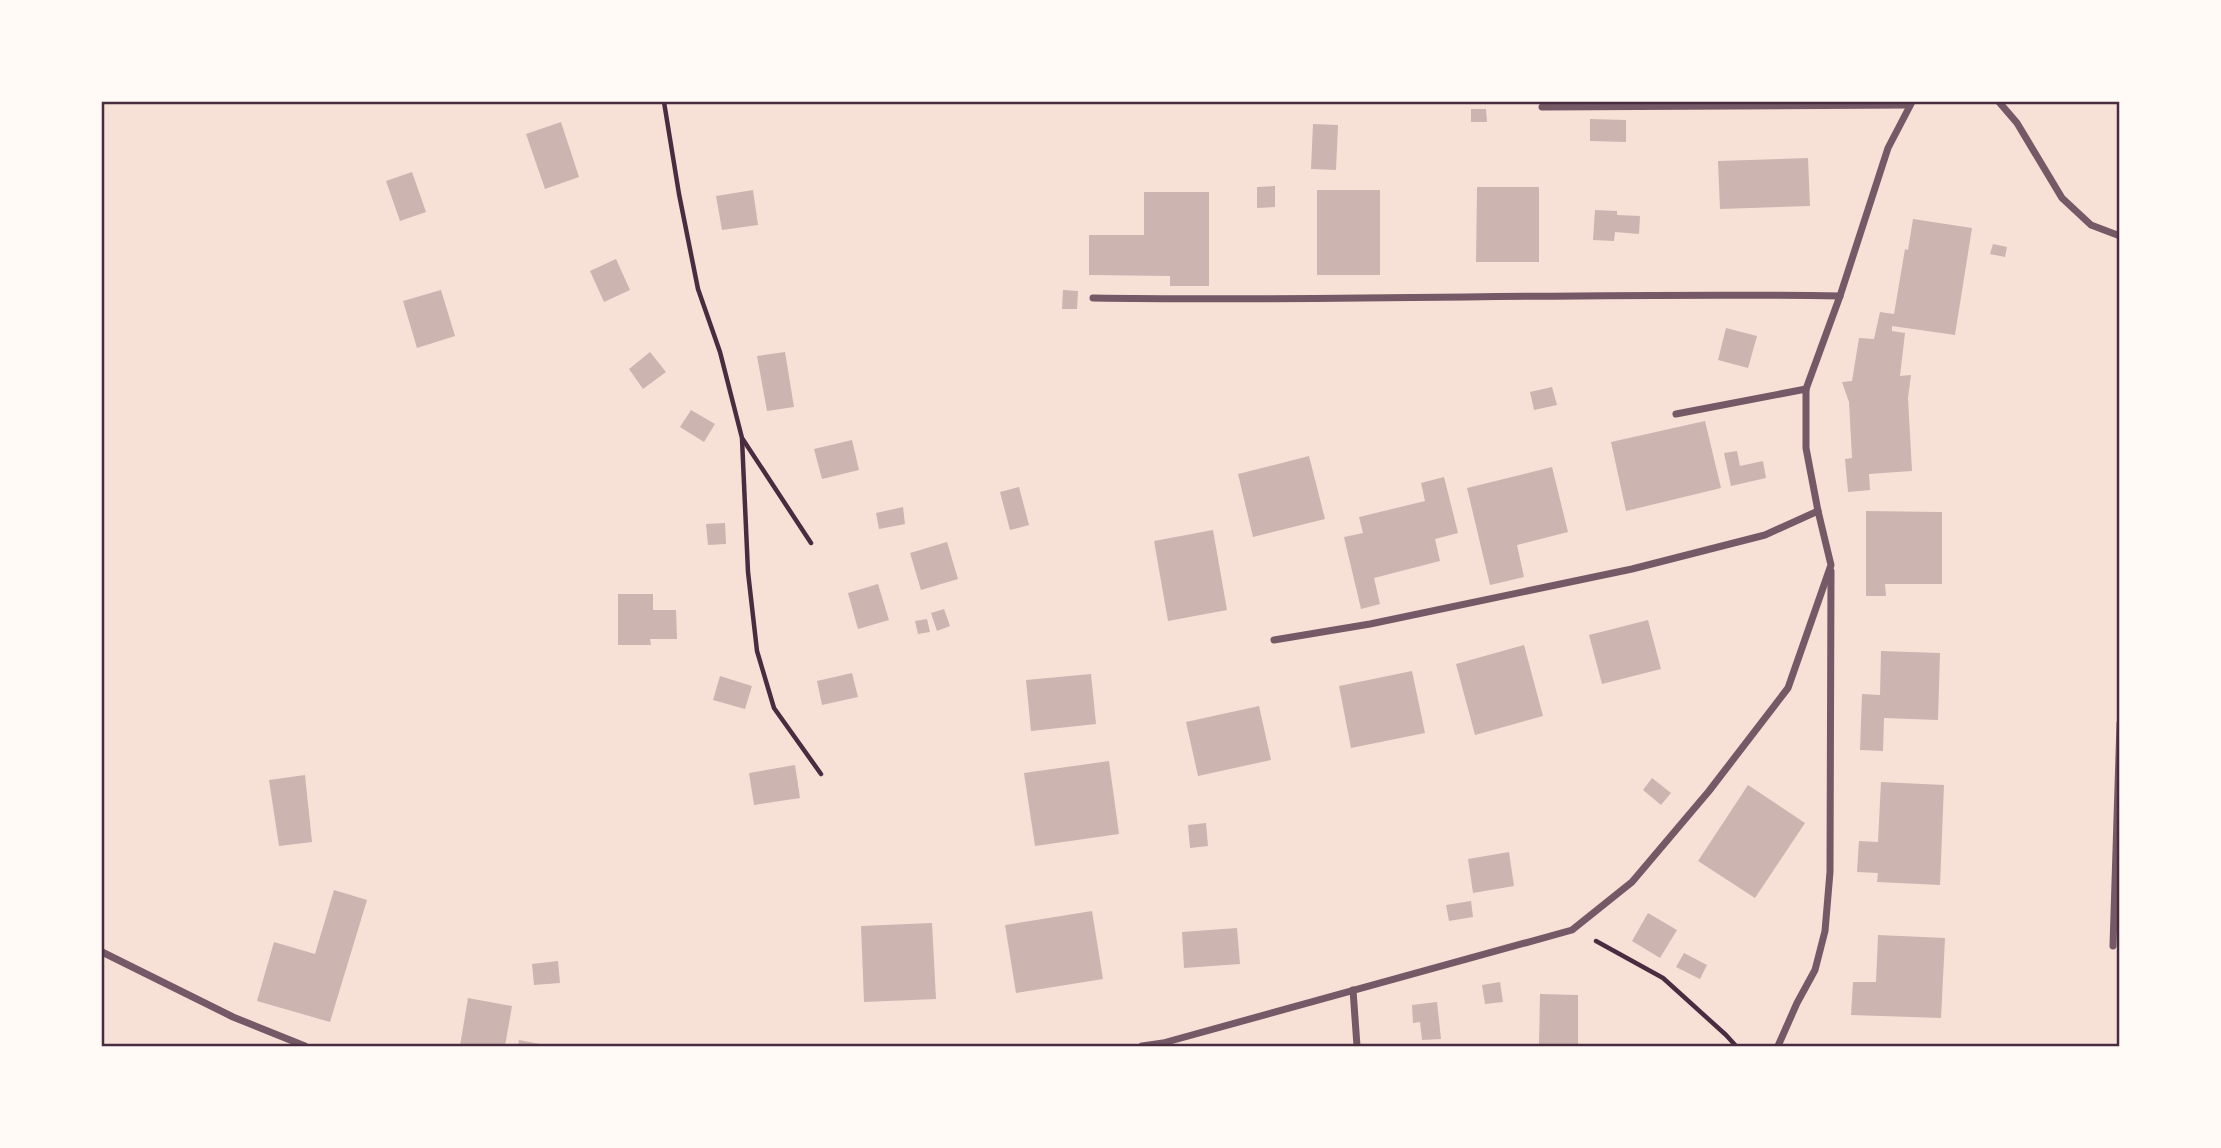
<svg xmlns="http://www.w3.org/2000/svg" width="2221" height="1148" font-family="Bitter,serif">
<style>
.building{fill:#ccb4b1}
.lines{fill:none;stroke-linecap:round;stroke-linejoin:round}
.path{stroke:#4a2c40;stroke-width:4.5}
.minor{stroke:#755966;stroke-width:7}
.neatline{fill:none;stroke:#4a2c40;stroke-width:2.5}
</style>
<rect width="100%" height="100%" fill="#f7e1d7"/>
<!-- building -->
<g class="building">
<path d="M1471,109H1486L1487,122H1471Z"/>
<path d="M1590,119L1626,120V142L1590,141Z"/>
<path d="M561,122L579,177L545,189L526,134Z"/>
<path d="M1313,124L1338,125L1336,170L1311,169Z"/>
<path d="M1808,158L1810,206L1720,209L1718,161Z"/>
<path d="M412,172L426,212L400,221L386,181Z"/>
<path d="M1275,186V207L1257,208V187Z"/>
<path d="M1477,187H1539V262H1476Z"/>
<path d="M753,190L758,225L722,230L716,196Z"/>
<rect x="1317" y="190" width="63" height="85"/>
<path d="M1144,192H1209V286H1170V276L1089,275V235H1144Z"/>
<path d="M1595,210L1617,211V215L1640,216L1639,234L1615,232L1614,241L1593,240Z"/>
<path d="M1913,219L1972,228L1955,335L1892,326V331L1905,333L1900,376L1911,375L1908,398L1912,471L1869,474L1870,490L1848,492L1845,459L1852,458L1849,402L1842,382L1852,381L1859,338L1874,339L1880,312L1894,314L1905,249L1908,250Z"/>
<path d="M1993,244L2007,247L2005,257L1990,254Z"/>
<path d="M616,259L630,290L604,302L590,271Z"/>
<path d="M441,290L455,336L417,348L403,301Z"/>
<path d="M1063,290L1078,291L1077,309H1062Z"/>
<path d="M1726,328L1757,336L1748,368L1718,360Z"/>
<path d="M650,352L666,372L643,389L629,369Z"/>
<path d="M785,352L794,407L767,411L757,356Z"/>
<path d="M1552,387L1557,405L1534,410L1530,392Z"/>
<path d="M691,410L715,424L704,442L680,427Z"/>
<path d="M1705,421L1721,488L1626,511L1611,442Z"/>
<path d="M852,440L859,470L822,479L814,449Z"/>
<path d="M1737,451L1740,466L1763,461L1766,478L1731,486L1724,453Z"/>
<path d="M1309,456L1325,519L1253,537L1238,474Z"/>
<path d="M1552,467L1568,532L1517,545L1524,577L1490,585L1467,488Z"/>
<path d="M1444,477L1458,533L1435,539L1440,561L1374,578L1380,604L1361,609L1344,537L1363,533L1359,517L1425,501L1421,483Z"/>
<path d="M1019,487L1029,525L1010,530L1000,492Z"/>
<path d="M903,507L905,524L879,529L876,513Z"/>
<path d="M1866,511L1942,512V584H1885L1886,596H1866Z"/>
<path d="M725,523L726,544L708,545L706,524Z"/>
<path d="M1213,530L1227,610L1168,621L1154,541Z"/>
<path d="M947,542L958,579L921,590L910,553Z"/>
<path d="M878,584L889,620L858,629L848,593Z"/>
<path d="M618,594H653V610H676L677,639H650L651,645H618Z"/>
<path d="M944,609L950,626L937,631L931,613Z"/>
<path d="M927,619L930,632L918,634L915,621Z"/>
<path d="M1648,620L1661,669L1602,684L1589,635Z"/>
<path d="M1524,645L1543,716L1475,735L1456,664Z"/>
<path d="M1881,651L1940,653L1938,720L1884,718L1883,751L1860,750L1862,694L1880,695Z"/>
<path d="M1412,671L1425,733L1351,748L1339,686Z"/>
<path d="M852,673L858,697L822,705L817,681Z"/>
<path d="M1091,674L1096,724L1031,731L1026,680Z"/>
<path d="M720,676L752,686L745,709L713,700Z"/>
<path d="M1259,706L1271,760L1198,776L1186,722Z"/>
<path d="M1109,761L1119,834L1035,846L1024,773Z"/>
<path d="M795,765L800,798L754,805L749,773Z"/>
<path d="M305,775L312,842L279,846L269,780Z"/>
<path d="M1652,778L1671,793L1661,805L1643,790Z"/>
<path d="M1881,782L1944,785L1940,885L1877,882L1878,873L1857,872L1859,841L1878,842Z"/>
<path d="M1748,785L1805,823L1755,898L1698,861Z"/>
<path d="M1206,823L1208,846L1190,848L1188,825Z"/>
<path d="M1509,852L1514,886L1473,893L1468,859Z"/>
<path d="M334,890L367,900L330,1022L257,1001L274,942L315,954Z"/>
<path d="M1471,901L1473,917L1449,921L1446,905Z"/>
<path d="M1092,911L1103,979L1016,993L1005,925Z"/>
<path d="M1648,913L1677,930L1660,958L1632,941Z"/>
<path d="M932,923L936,999L864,1002L861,926Z"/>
<path d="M1237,928L1240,964L1184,968L1182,932Z"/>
<path d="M1878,935L1945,938L1941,1018L1851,1015L1853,982H1876Z"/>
<path d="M1684,953L1707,965L1700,979L1676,967Z"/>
<path d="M558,961L560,983L534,985L532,964Z"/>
<path d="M1500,982L1503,1002L1485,1004L1482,985Z"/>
<path d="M1540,994L1578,995V1045H1539Z"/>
<path d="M468,998L512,1006L505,1046H460Z"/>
<path d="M1437,1002L1441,1039L1422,1040L1420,1022L1413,1023L1412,1005Z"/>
<path d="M519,1040L545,1045V1046H518Z"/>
</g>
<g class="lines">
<!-- path -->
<g class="path">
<path d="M664,102L679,194L698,289L720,352L742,438L811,543"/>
<path d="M742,439L748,572L757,651L774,708L821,774"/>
<path d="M1596,941L1663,978L1726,1035L1736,1046"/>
</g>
<!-- minor -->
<g class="minor">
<path d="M1999,102L2017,123L2062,198L2091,225L2120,236"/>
<path d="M1542,107L1909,105"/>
<path d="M1093,298C1342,302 1591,292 1840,296"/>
<path d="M1676,414L1806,389"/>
<path d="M1274,640L1370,624L1632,569L1765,535L1818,511"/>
<path d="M2113,946L2120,723"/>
<path d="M102,952L233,1017L305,1046"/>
<path d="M1353,990L1357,1046"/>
<path d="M1142,1046L1163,1043L1572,930L1632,882L1709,791L1788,688L1831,565L1818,511L1806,448V389L1840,296L1888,148L1912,102"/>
<path d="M1778,1046L1797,1003L1815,970L1825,931L1830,872L1831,571"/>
</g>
</g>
<!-- border -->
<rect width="2221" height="1148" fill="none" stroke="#fffaf5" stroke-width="206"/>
<rect x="103" y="103" width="2015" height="942" class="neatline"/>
</svg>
